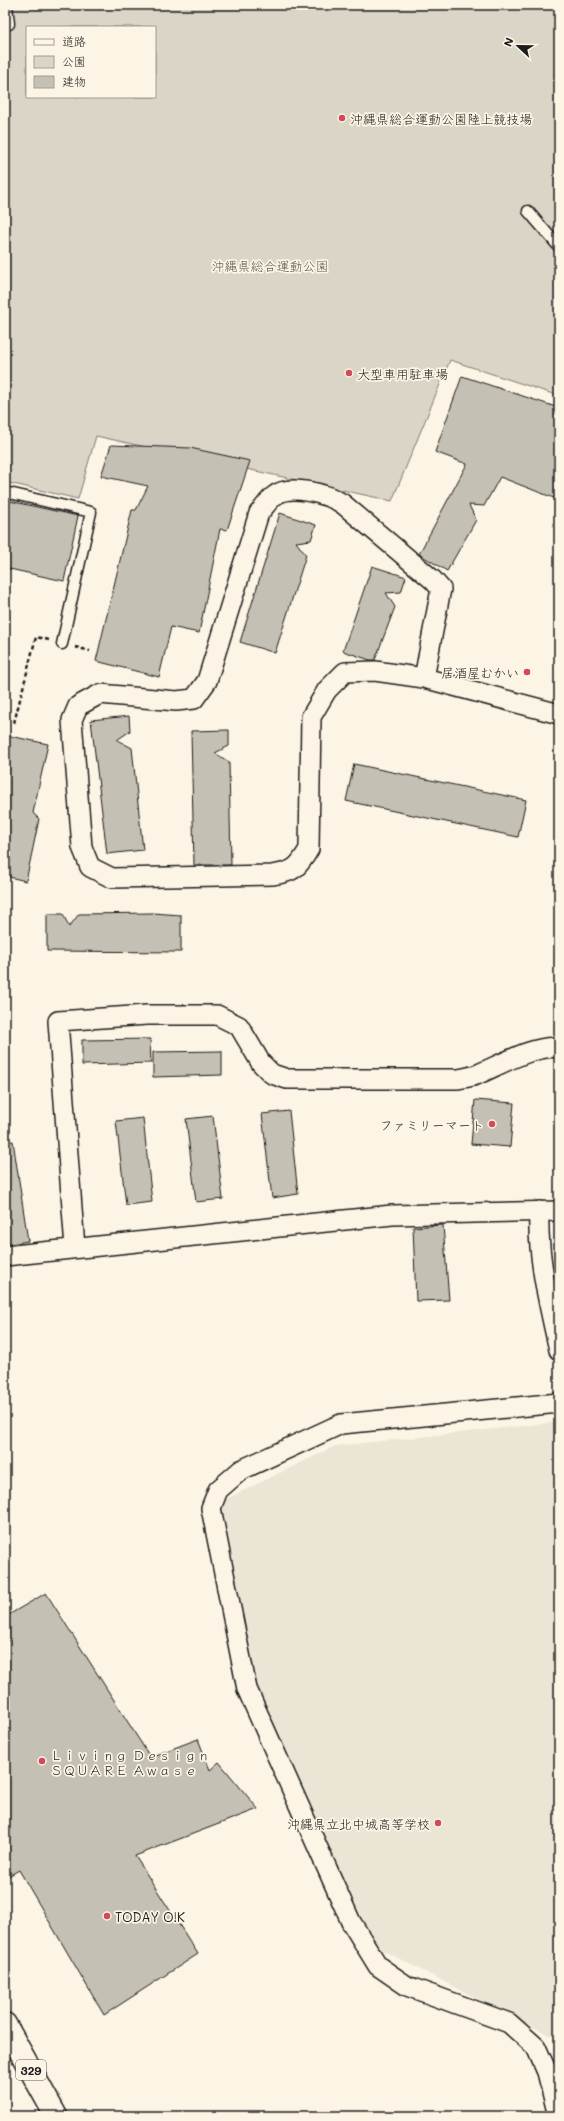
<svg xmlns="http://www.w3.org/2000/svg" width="564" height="2121" font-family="Mali,'Klee One',sans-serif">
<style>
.built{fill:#ebe5d6}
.green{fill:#dbd5c8;stroke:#7c7872;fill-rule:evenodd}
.building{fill:#c4c0b3;stroke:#1c1c1c}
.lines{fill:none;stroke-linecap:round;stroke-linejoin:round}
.lane-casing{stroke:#1c1c1c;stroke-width:13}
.street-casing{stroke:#1c1c1c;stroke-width:22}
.highway-casing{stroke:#1c1c1c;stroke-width:25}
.path{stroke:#1c1c1c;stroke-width:2.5;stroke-dasharray:4 3;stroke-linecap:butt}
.lane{stroke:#fcf5e5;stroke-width:10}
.street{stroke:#fcf5e5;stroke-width:19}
.highway{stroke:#fcf5e5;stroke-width:22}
.poi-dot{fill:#d1495b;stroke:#fcf5e5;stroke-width:1.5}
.labels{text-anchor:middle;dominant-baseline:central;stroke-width:3.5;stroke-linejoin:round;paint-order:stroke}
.shield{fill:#fcf5e5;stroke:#5f5d58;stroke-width:1}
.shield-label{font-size:12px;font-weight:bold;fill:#1c1c1c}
.poi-label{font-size:13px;fill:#1c1c1c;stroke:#fcf5e5;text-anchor:start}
.park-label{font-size:13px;fill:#555450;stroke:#fcf5e5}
</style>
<rect width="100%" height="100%" fill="#fcf5e5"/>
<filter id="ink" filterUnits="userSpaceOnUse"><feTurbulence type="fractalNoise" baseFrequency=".025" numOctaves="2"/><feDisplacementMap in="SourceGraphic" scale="8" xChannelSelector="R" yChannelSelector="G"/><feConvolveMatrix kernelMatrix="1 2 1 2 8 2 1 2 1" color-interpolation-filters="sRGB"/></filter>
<g filter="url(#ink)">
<!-- built -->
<path class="built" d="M559,1422V2040L376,1947L260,1700L216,1504L335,1446Z"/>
<!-- green -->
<path class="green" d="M5,5H559V396L450,360L392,501L96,436L78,499L5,482ZM27,27H155V97H27Z"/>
<!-- building -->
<g class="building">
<path d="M462,376L559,408V500L500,477L484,506L469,505L476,520L447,571L419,554L467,464L435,452Z"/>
<path d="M111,445L190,448L250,461L227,530L220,529L199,633L171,627L159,677L96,661L132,510H136L148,486L101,476Z"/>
<path d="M5,500L78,516L64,581L5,568Z"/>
<path d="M280,513L316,525L311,540L296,542L306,555L275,653L240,642Z"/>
<path d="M372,566L406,577L401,592L386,593L395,607L375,660H370L343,651Z"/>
<path d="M129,716L130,731L117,740L132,748L143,850L107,854L91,720Z"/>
<path d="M229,730V746L215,753L229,762L231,865H194L191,731Z"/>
<path d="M5,735L48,744L33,813L39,819L26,881L5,876Z"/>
<path d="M354,764L526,800L518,837L346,801Z"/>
<path d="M153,913L181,915V952L47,951V914H63L69,927L79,914Z"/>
<path d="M150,1039L151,1063L82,1065V1040Z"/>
<path d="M222,1051V1075L153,1077V1052Z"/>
<path d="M475,1100L514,1103L510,1147L471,1144Z"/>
<path d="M289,1111L298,1194L272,1198L262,1114Z"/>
<path d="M213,1116L223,1199L196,1202L186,1119Z"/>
<path d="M143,1118L152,1202L126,1205L116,1121Z"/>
<path d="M13,1141L28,1241L5,1245V1142Z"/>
<path d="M443,1225L449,1300L416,1301L413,1227Z"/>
<path d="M46,1593L150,1757L198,1739L210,1770L219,1762L258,1809L135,1856L198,1954L104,2015L19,1870L5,1878V1617Z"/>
</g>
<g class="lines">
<!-- lane casing -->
<g class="lane-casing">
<g id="lane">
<path d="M7,5L9,24"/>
<path d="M528,211L559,247"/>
<path d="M5,492L91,512L62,644"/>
</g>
</g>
<!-- street casing -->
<g class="street-casing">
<g id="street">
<path d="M424,678L441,589L433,580L343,504C328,494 289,483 274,496C268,501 264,508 259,513L207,681L194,699L176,701L100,694L78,706L72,720L82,847L90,867L112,878L272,875C294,872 298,868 309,849L311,717L327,690L345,672L375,671L424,678L559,714"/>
<path d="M539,1211C537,1257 549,1305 559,1350"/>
<path d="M75,1248L58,1021L147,1015H217L239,1026L261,1063L272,1074L287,1079H458C464,1078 470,1077 476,1075C498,1066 535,1044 559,1048"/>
<path d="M5,1256L392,1215L559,1211"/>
<path d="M558,2116L547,2072L536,2047L509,2023L407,1986L378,1966L351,1922L247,1689L211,1508L218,1490L241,1470L341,1424L559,1403"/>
</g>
</g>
<!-- highway casing -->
<g class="highway-casing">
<path id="highway" d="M5,2024L56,2116"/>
</g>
<!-- path -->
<g class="path">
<path d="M75,647L90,651"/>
<path d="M14,723L36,637L49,640"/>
</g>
<!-- lane -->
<use href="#lane" class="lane"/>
<!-- street -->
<use href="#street" class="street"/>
<!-- highway -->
<use href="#highway" class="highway"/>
</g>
</g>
<!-- markers -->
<g class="poi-dot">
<circle cx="342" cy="118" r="4"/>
<circle cx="349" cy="373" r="4"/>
<circle cx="527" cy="672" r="4"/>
<circle cx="492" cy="1124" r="4"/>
<circle cx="42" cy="1761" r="4"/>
<circle cx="438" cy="1823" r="4"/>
<circle cx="107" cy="1916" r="4"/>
</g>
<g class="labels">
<!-- shield labels -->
<rect class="shield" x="16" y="2060" width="30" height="20" rx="3"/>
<g class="shield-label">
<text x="31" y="2070">329</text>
</g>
<!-- poi labels -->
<g class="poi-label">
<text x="350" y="118">沖縄県総合運動公園陸上競技場</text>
<text x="357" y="373">大型車用駐車場</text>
<text x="519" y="672" text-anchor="end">居酒屋むかい</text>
<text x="484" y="1124" text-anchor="end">ファミリーマート</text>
<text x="50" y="1754">Ｌｉｖｉｎｇ Ｄｅｓｉｇｎ<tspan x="50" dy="15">ＳＱＵＡＲＥ Ａｗａｓｅ</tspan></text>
<text x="430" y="1823" text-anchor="end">沖縄県立北中城高等学校</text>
<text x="115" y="1916">TODAY O!K</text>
</g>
<!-- park labels -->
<g class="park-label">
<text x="270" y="265">沖縄県総合運動公園</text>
</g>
</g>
<!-- margin -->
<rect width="564" height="2121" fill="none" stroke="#fcf5e5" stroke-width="20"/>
<rect x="10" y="10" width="544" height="2101" fill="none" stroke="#1c1c1c" stroke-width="1.5" filter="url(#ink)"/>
<!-- legend -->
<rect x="26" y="26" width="130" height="72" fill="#fcf5e5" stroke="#a29e95"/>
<rect x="34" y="39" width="20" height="6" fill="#fcf5e5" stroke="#a29e95"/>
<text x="62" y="46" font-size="12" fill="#1c1c1c">道路</text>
<rect x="34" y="56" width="20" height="12" fill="#dbd5c8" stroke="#a29e95"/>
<text x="62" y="66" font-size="12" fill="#1c1c1c">公園</text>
<rect x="34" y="76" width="20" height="12" fill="#c4c0b3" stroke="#a29e95"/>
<text x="62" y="86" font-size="12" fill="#1c1c1c">建物</text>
<!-- north arrow -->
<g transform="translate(518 46) rotate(292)" stroke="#fcf5e5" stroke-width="3" paint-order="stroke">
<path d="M0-3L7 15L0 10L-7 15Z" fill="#1c1c1c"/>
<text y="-6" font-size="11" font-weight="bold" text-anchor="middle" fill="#1c1c1c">N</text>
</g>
</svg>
